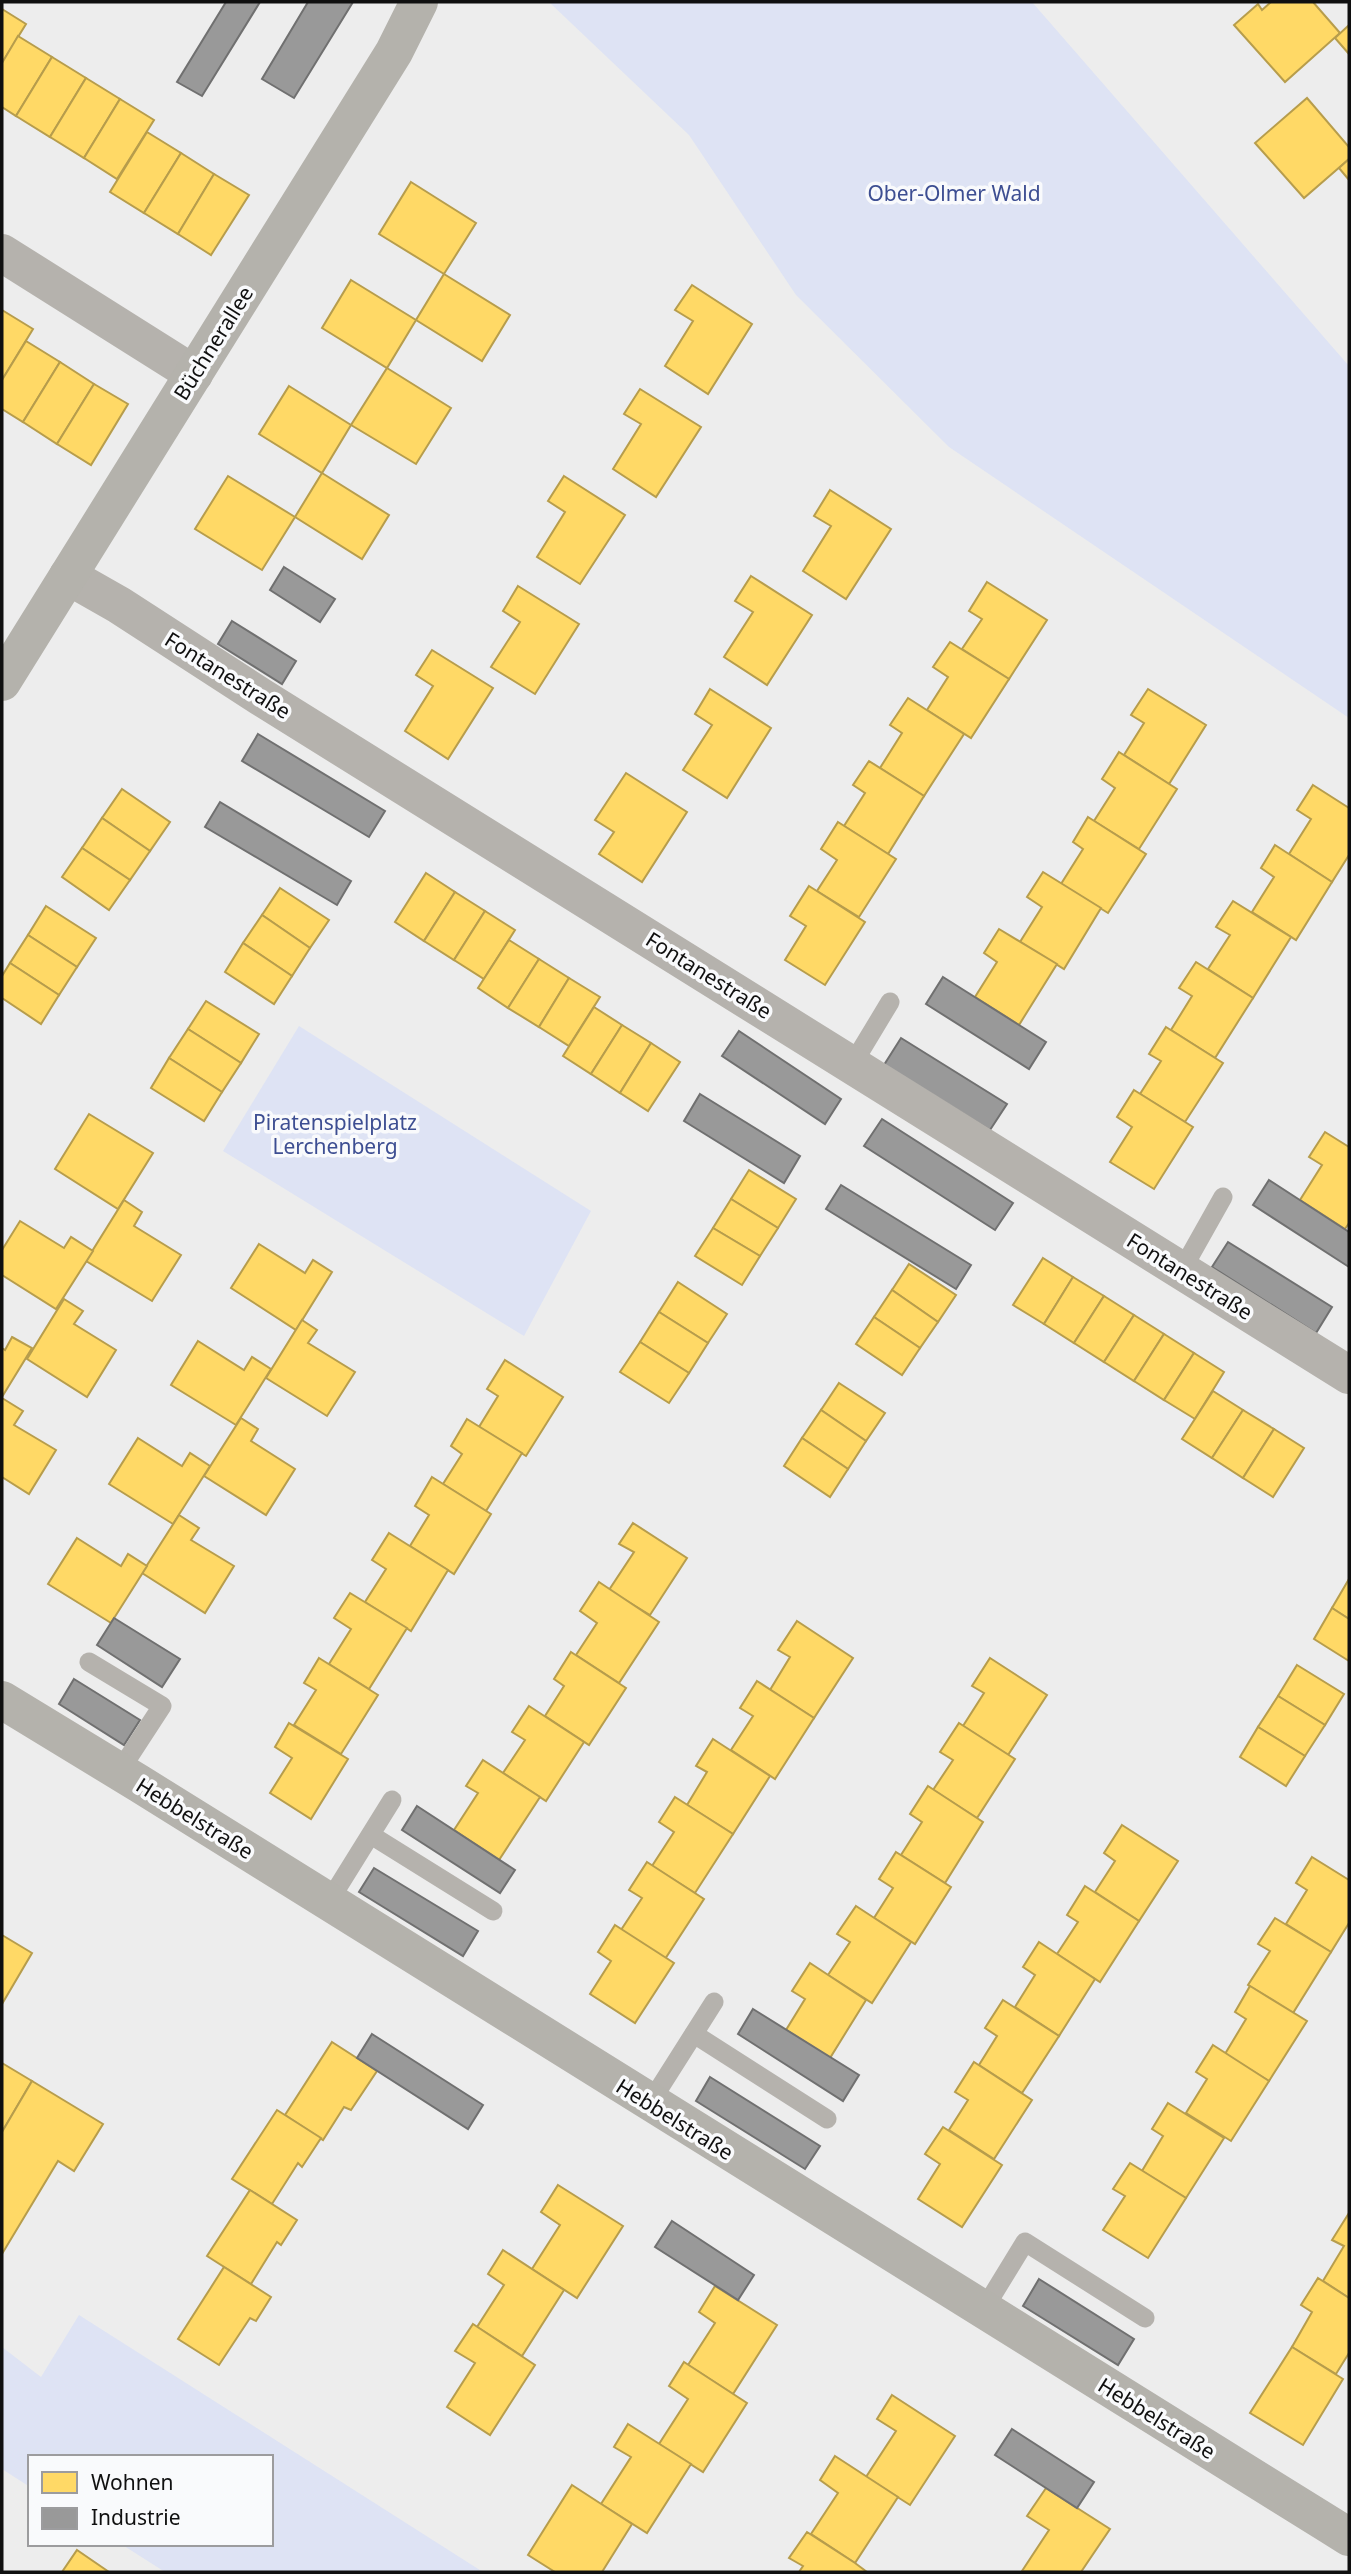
<svg xmlns="http://www.w3.org/2000/svg" width="1351" height="2574" font-family="'Noto Sans',sans-serif">
<style>
.green{fill:#dee3f4}
.homes{fill:#ffd966;stroke:#b79d4c;stroke-width:2}
.industry{fill:#999;stroke:#707070;stroke-width:2}
.lines{fill:none;stroke-linecap:round;stroke-linejoin:round}
.lane{stroke:#b5b2ad;stroke-width:19}
.street{stroke:#b5b2ad;stroke-width:38}
.secondary{stroke:#b4b2ac;stroke-width:38}
.labels{text-anchor:middle;dominant-baseline:central;stroke-width:7;stroke-linejoin:round;paint-order:stroke}
.park-label{font-size:21px;fill:#3d4e92;stroke:#f9fafc}
.street-label{font-size:21px;fill:#101010;stroke:#f9fafc}
</style>
<rect width="100%" height="100%" fill="#ededed"/>
<!-- green -->
<g class="green">
<path d="M549,2H1032L1349,366V718L949,447L796,295L689,135Z"/>
<path d="M299,1026L591,1211L524,1336L223,1151Z"/>
<path d="M79,2315L483,2572H165L121,2544H271V2457H30V2487L2,2469V2347L41,2377Z"/>
</g>
<!-- homes -->
<g class="homes">
<path d="M1271,2H1313L1340,33L1285,82L1234,25L1258,4L1262,10Z"/>
<path d="M2,9L26,24L2,63Z"/>
<path d="M1349,25V54L1335,38Z"/>
<path d="M18,36L52,57L16,116L2,107V63Z"/>
<path d="M52,57L86,78L50,137L16,116Z"/>
<path d="M86,78L120,99L84,158L50,137Z"/>
<path d="M1307,98L1349,147V159L1304,198L1255,143Z"/>
<path d="M120,99L154,120L117,179L84,158Z"/>
<path d="M147,132L181,153L144,213L110,192Z"/>
<path d="M181,153L214,174L178,234L144,213Z"/>
<path d="M1349,159V180L1339,168Z"/>
<path d="M214,174L249,195L211,255L178,234Z"/>
<path d="M411,182L476,223L444,274L379,234Z"/>
<path d="M444,274L510,315L482,361L416,320Z"/>
<path d="M351,280L416,320L387,368L322,328Z"/>
<path d="M692,285L752,324L708,394L665,366L693,321L675,310Z"/>
<path d="M2,310L33,329L2,380Z"/>
<path d="M26,341L60,362L23,422L2,409V380Z"/>
<path d="M60,362L94,384L57,444L23,422Z"/>
<path d="M387,368L451,408L416,464L351,425Z"/>
<path d="M94,384L128,404L91,465L57,444Z"/>
<path d="M289,386L351,425L322,473L259,434Z"/>
<path d="M640,389L701,427L656,497L613,469L641,424L624,414Z"/>
<path d="M322,473L389,515L362,559L295,517Z"/>
<path d="M228,476L295,517L262,570L195,529Z"/>
<path d="M564,476L625,515L580,584L537,557L565,512L548,501Z"/>
<path d="M830,490L891,529L846,599L803,571L831,526L814,516Z"/>
<path d="M751,576L812,615L767,685L724,657L753,612L735,601Z"/>
<path d="M987,582L1047,620L1009,679L962,649L982,619L969,611Z"/>
<path d="M518,586L579,624L535,694L491,667L520,622L503,611Z"/>
<path d="M950,642L1009,679L971,738L927,710L948,677L933,667Z"/>
<path d="M432,650L493,688L448,759L405,731L433,686L416,675Z"/>
<path d="M710,689L771,728L727,798L683,770L712,725L695,714Z"/>
<path d="M1148,689L1206,725L1169,784L1124,755L1144,723L1131,715Z"/>
<path d="M908,698L964,734L924,796L880,768L902,733L890,725Z"/>
<path d="M1119,752L1177,789L1139,849L1094,821L1115,788L1102,779Z"/>
<path d="M869,761L924,796L888,854L844,826L865,793L853,785Z"/>
<path d="M626,773L687,812L642,882L599,854L614,832L595,820Z"/>
<path d="M1313,785L1349,808V855L1332,882L1289,854L1311,819L1297,810Z"/>
<path d="M122,789L170,822L150,851L102,818Z"/>
<path d="M1088,817L1146,854L1108,913L1061,884L1083,849L1073,842Z"/>
<path d="M102,818L150,851L130,880L82,848Z"/>
<path d="M838,822L896,859L859,917L817,891L837,860L821,849Z"/>
<path d="M1275,845L1332,882L1296,940L1252,912L1274,877L1261,868Z"/>
<path d="M82,848L130,880L109,910L62,877Z"/>
<path d="M1043,872L1101,908L1064,969L1020,942L1042,907L1027,897Z"/>
<path d="M426,873L455,892L424,941L395,922Z"/>
<path d="M809,886L865,922L825,985L785,960L806,926L790,916Z"/>
<path d="M280,888L329,920L310,948L262,915Z"/>
<path d="M455,892L485,911L454,960L424,941Z"/>
<path d="M1233,901L1291,937L1253,998L1208,969L1230,935L1216,927Z"/>
<path d="M46,906L96,938L77,967L28,935Z"/>
<path d="M485,911L515,930L484,979L454,960Z"/>
<path d="M262,915L310,948L292,976L243,943Z"/>
<path d="M999,929L1057,964L1019,1025L975,997L997,962L984,953Z"/>
<path d="M28,935L77,967L59,995L10,963Z"/>
<path d="M509,940L539,959L508,1008L478,988Z"/>
<path d="M243,943L292,976L274,1004L225,972Z"/>
<path d="M539,959L569,978L539,1027L508,1008Z"/>
<path d="M1196,962L1253,998L1215,1058L1171,1030L1192,996L1179,988Z"/>
<path d="M10,963L59,995L41,1024L2,998V976Z"/>
<path d="M569,978L600,997L569,1046L539,1027Z"/>
<path d="M206,1001L259,1034L241,1063L188,1029Z"/>
<path d="M594,1007L622,1025L591,1074L563,1056Z"/>
<path d="M622,1025L651,1043L620,1093L591,1074Z"/>
<path d="M1166,1027L1223,1063L1185,1122L1140,1094L1161,1061L1149,1054Z"/>
<path d="M188,1029L241,1063L222,1092L169,1058Z"/>
<path d="M651,1043L680,1062L648,1111L620,1093Z"/>
<path d="M169,1058L222,1092L204,1121L151,1088Z"/>
<path d="M1134,1090L1193,1127L1154,1189L1110,1162L1132,1127L1117,1117Z"/>
<path d="M89,1114L153,1153L118,1209L55,1169Z"/>
<path d="M1325,1132L1349,1147V1223L1345,1229L1300,1200L1322,1165L1309,1157Z"/>
<path d="M749,1170L796,1199L778,1228L731,1199Z"/>
<path d="M731,1199L778,1228L760,1256L713,1228Z"/>
<path d="M124,1200L142,1212L134,1226L181,1255L152,1301L86,1261Z"/>
<path d="M20,1221L64,1248L71,1237L93,1251L56,1309L2,1275V1250Z"/>
<path d="M713,1228L760,1256L742,1285L695,1256Z"/>
<path d="M259,1244L305,1273L313,1260L332,1272L296,1330L231,1288Z"/>
<path d="M1043,1258L1073,1277L1044,1324L1013,1305Z"/>
<path d="M909,1264L956,1295L938,1322L892,1290Z"/>
<path d="M1073,1277L1104,1296L1074,1343L1044,1324Z"/>
<path d="M678,1282L727,1314L708,1343L659,1312Z"/>
<path d="M892,1290L938,1322L920,1348L874,1317Z"/>
<path d="M1104,1296L1134,1315L1104,1362L1074,1343Z"/>
<path d="M64,1299L83,1311L74,1324L116,1350L87,1397L27,1359Z"/>
<path d="M659,1312L708,1343L689,1373L640,1342Z"/>
<path d="M1134,1315L1164,1334L1134,1381L1104,1362Z"/>
<path d="M874,1317L920,1348L902,1375L856,1344Z"/>
<path d="M302,1320L317,1330L308,1343L355,1372L327,1416L266,1378Z"/>
<path d="M1164,1334L1194,1353L1164,1400L1134,1381Z"/>
<path d="M12,1337L32,1348L2,1397V1348L5,1350Z"/>
<path d="M198,1341L244,1370L252,1357L271,1369L236,1425L171,1385Z"/>
<path d="M640,1342L689,1373L669,1403L620,1372Z"/>
<path d="M1194,1353L1224,1372L1195,1419L1164,1400Z"/>
<path d="M505,1360L563,1397L526,1456L479,1427L498,1396L487,1389Z"/>
<path d="M839,1383L885,1413L866,1441L821,1410Z"/>
<path d="M1213,1391L1243,1410L1212,1458L1182,1439Z"/>
<path d="M2,1398L23,1411L14,1425L56,1450L29,1494L2,1477Z"/>
<path d="M821,1410L866,1441L848,1469L802,1438Z"/>
<path d="M1243,1410L1274,1429L1243,1478L1212,1458Z"/>
<path d="M241,1418L258,1429L251,1441L295,1469L266,1515L204,1476Z"/>
<path d="M467,1419L522,1453L486,1511L443,1484L462,1454L451,1446Z"/>
<path d="M1274,1429L1304,1448L1273,1497L1243,1478Z"/>
<path d="M138,1438L182,1466L190,1453L210,1466L173,1524L109,1484Z"/>
<path d="M802,1438L848,1469L830,1497L784,1466Z"/>
<path d="M432,1477L491,1514L454,1574L410,1546L429,1515L415,1506Z"/>
<path d="M179,1515L199,1528L191,1540L234,1566L205,1613L142,1573Z"/>
<path d="M633,1523L687,1558L650,1615L609,1590L634,1552L619,1544Z"/>
<path d="M389,1533L448,1570L411,1631L365,1602L386,1569L372,1560Z"/>
<path d="M77,1538L121,1566L128,1554L147,1566L111,1623L48,1584Z"/>
<path d="M1349,1579V1619L1332,1608Z"/>
<path d="M599,1582L659,1622L619,1683L576,1655L597,1623L580,1611Z"/>
<path d="M350,1593L407,1628L369,1689L329,1664L351,1629L334,1618Z"/>
<path d="M1332,1608L1349,1619V1661L1314,1639Z"/>
<path d="M797,1621L853,1658L814,1718L770,1690L790,1657L778,1650Z"/>
<path d="M571,1652L626,1688L589,1745L545,1716L564,1686L554,1679Z"/>
<path d="M319,1658L378,1695L341,1754L294,1725L316,1690L304,1683Z"/>
<path d="M990,1658L1047,1695L1008,1755L963,1726L984,1693L972,1686Z"/>
<path d="M1297,1665L1344,1694L1325,1725L1278,1696Z"/>
<path d="M757,1681L814,1718L775,1779L731,1750L753,1716L740,1708Z"/>
<path d="M1278,1696L1325,1725L1305,1756L1258,1727Z"/>
<path d="M529,1706L584,1742L546,1801L503,1773L525,1740L512,1732Z"/>
<path d="M289,1723L348,1759L311,1819L270,1793L292,1758L275,1747Z"/>
<path d="M959,1723L1015,1759L977,1818L933,1790L953,1760L940,1752Z"/>
<path d="M1258,1727L1305,1756L1286,1786L1240,1757Z"/>
<path d="M713,1739L770,1776L733,1834L687,1805L707,1772L696,1766Z"/>
<path d="M483,1760L540,1797L499,1860L454,1830L478,1793L466,1786Z"/>
<path d="M928,1786L983,1822L945,1883L901,1855L922,1822L910,1814Z"/>
<path d="M675,1797L733,1834L695,1893L652,1866L674,1832L659,1822Z"/>
<path d="M1122,1825L1178,1861L1139,1921L1095,1892L1115,1861L1104,1853Z"/>
<path d="M896,1852L951,1887L915,1944L874,1918L893,1888L879,1879Z"/>
<path d="M1312,1857L1349,1880V1923L1331,1952L1286,1924L1307,1890L1296,1883Z"/>
<path d="M647,1862L704,1899L665,1959L621,1930L642,1898L629,1890Z"/>
<path d="M1085,1886L1139,1921L1100,1982L1057,1954L1078,1922L1067,1915Z"/>
<path d="M856,1906L911,1942L872,2003L828,1975L850,1942L837,1934Z"/>
<path d="M1275,1918L1331,1952L1293,2013L1248,1985L1270,1951L1258,1944Z"/>
<path d="M615,1925L674,1963L635,2023L590,1994L611,1961L598,1952Z"/>
<path d="M2,1935L32,1953L2,2004Z"/>
<path d="M1039,1942L1095,1979L1059,2036L1015,2007L1035,1975L1023,1967Z"/>
<path d="M810,1963L866,2000L830,2058L786,2030L805,1999L792,1991Z"/>
<path d="M1250,1986L1307,2021L1269,2081L1225,2054L1246,2019L1235,2012Z"/>
<path d="M1003,2000L1059,2036L1022,2093L979,2065L997,2036L985,2028Z"/>
<path d="M332,2042L377,2071L351,2110L344,2107L323,2140L285,2115Z"/>
<path d="M1213,2045L1269,2081L1231,2141L1186,2113L1207,2079L1196,2072Z"/>
<path d="M974,2062L1032,2100L994,2159L949,2130L968,2100L955,2092Z"/>
<path d="M2,2063L32,2081L2,2132Z"/>
<path d="M32,2081L103,2124L74,2171L58,2161L2,2254V2132Z"/>
<path d="M1168,2103L1224,2138L1186,2198L1142,2171L1163,2136L1152,2129Z"/>
<path d="M277,2110L321,2138L302,2167L298,2163L272,2204L232,2179Z"/>
<path d="M943,2127L1002,2165L962,2227L918,2199L940,2164L925,2154Z"/>
<path d="M1130,2163L1186,2198L1148,2258L1103,2230L1125,2196L1113,2189Z"/>
<path d="M558,2185L623,2226L577,2298L532,2269L560,2225L541,2212Z"/>
<path d="M250,2190L297,2220L281,2245L277,2242L251,2284L207,2256Z"/>
<path d="M1349,2213V2298L1323,2281L1344,2246L1332,2240Z"/>
<path d="M503,2250L564,2290L522,2356L477,2327L504,2285L488,2274Z"/>
<path d="M224,2267L271,2297L256,2321L250,2318L219,2365L178,2339Z"/>
<path d="M1318,2278L1349,2298V2353L1336,2374L1292,2347L1312,2312L1301,2305Z"/>
<path d="M715,2286L777,2325L733,2394L688,2365L715,2323L699,2312Z"/>
<path d="M473,2324L535,2365L490,2435L447,2407L475,2363L455,2351Z"/>
<path d="M1292,2347L1343,2379L1303,2445L1250,2413Z"/>
<path d="M684,2362L747,2403L703,2472L659,2444L688,2399L669,2386Z"/>
<path d="M892,2395L955,2436L910,2505L866,2477L896,2431L877,2419Z"/>
<path d="M628,2424L691,2464L647,2533L601,2504L631,2457L614,2447Z"/>
<path d="M835,2456L898,2497L855,2563L811,2534L838,2493L820,2480Z"/>
<path d="M572,2485L632,2524L602,2572H555L528,2555Z"/>
<path d="M1046,2488L1110,2529L1081,2572L1022,2571L1049,2530L1027,2516Z"/>
<path d="M807,2532L855,2563L867,2572H799L803,2566L789,2558Z"/>
<path d="M77,2550L109,2572H62Z"/>
</g>
<!-- industry -->
<g class="industry">
<path d="M226,2H260L202,96L177,82Z"/>
<path d="M308,2H353L294,98L262,79Z"/>
<path d="M284,567L335,599L320,622L270,590Z"/>
<path d="M232,621L296,661L282,684L218,644Z"/>
<path d="M258,734L385,811L369,837L242,761Z"/>
<path d="M220,802L351,881L337,905L205,827Z"/>
<path d="M943,977L1046,1042L1029,1069L926,1004Z"/>
<path d="M739,1031L841,1099L825,1124L722,1056Z"/>
<path d="M901,1038L1007,1104L990,1130L884,1065Z"/>
<path d="M700,1094L800,1156L784,1183L684,1121Z"/>
<path d="M882,1119L1013,1203L995,1230L864,1146Z"/>
<path d="M1269,1180L1349,1232V1267L1253,1205Z"/>
<path d="M841,1185L971,1265L956,1289L826,1209Z"/>
<path d="M1228,1242L1332,1307L1316,1333L1212,1267Z"/>
<path d="M114,1618L180,1659L162,1687L97,1645Z"/>
<path d="M74,1679L140,1720L124,1745L59,1704Z"/>
<path d="M417,1806L515,1870L500,1893L402,1830Z"/>
<path d="M374,1868L478,1931L463,1956L359,1892Z"/>
<path d="M753,2009L859,2075L843,2101L738,2034Z"/>
<path d="M372,2034L483,2105L468,2129L357,2058Z"/>
<path d="M710,2077L820,2146L805,2169L696,2101Z"/>
<path d="M672,2221L754,2275L738,2300L655,2247Z"/>
<path d="M1039,2279L1134,2339L1118,2365L1023,2306Z"/>
<path d="M1012,2429L1094,2482L1077,2508L995,2455Z"/>
</g>
<g class="lines">
<!-- lane -->
<g class="lane">
<path d="M852,1065L890,1002"/>
<path d="M1182,1270L1223,1197"/>
<path d="M89,1662L162,1706L119,1772"/>
<path d="M371,1835L493,1911"/>
<path d="M328,1903L392,1800"/>
<path d="M694,2034L827,2119"/>
<path d="M650,2103L714,2002"/>
<path d="M984,2309L1025,2242L1145,2318"/>
</g>
<!-- street -->
<g class="street">
<path d="M2,253L194,374"/>
<path d="M68,576L119,605L261,697L1349,1375"/>
</g>
<!-- secondary -->
<g class="secondary">
<path d="M2,682L394,52L419,2"/>
<path d="M2,1700L140,1784L1349,2537"/>
</g>
</g>
<g class="labels">
<!-- park labels -->
<g class="park-label">
<text x="954" y="193">Ober-Olmer Wald</text>
<text x="335" y="1122">Piratenspielplatz<tspan x="335" dy="24">Lerchenberg</tspan></text>
</g>
<!-- street labels -->
<g class="street-label">
<text transform="translate(213 343) rotate(-58)">Büchnerallee</text>
<text transform="translate(228 675) rotate(32)">Fontanestraße</text>
<text transform="translate(709 975) rotate(32)">Fontanestraße</text>
<text transform="translate(1190 1276) rotate(32)">Fontanestraße</text>
<text transform="translate(195 1818) rotate(32)">Hebbelstraße</text>
<text transform="translate(675 2119) rotate(32)">Hebbelstraße</text>
<text transform="translate(1157 2418) rotate(32)">Hebbelstraße</text>
</g>
</g>
<!-- border -->
<rect width="1351" height="2574" fill="none" stroke="#101010" stroke-width="7"/>
<!-- legend -->
<rect x="28" y="2455" width="245" height="91" fill="#f9fafc" stroke="#9c9c9e" stroke-width="2"/>
<rect x="42" y="2472" width="35" height="21" fill="#ffd966" stroke="#9c9c9e" stroke-width="2"/>
<text x="91" y="2490" font-size="21" fill="#101010">Wohnen</text>
<rect x="42" y="2508" width="35" height="21" fill="#999999" stroke="#9c9c9e" stroke-width="2"/>
<text x="91" y="2525" font-size="21" fill="#101010">Industrie</text>
</svg>
